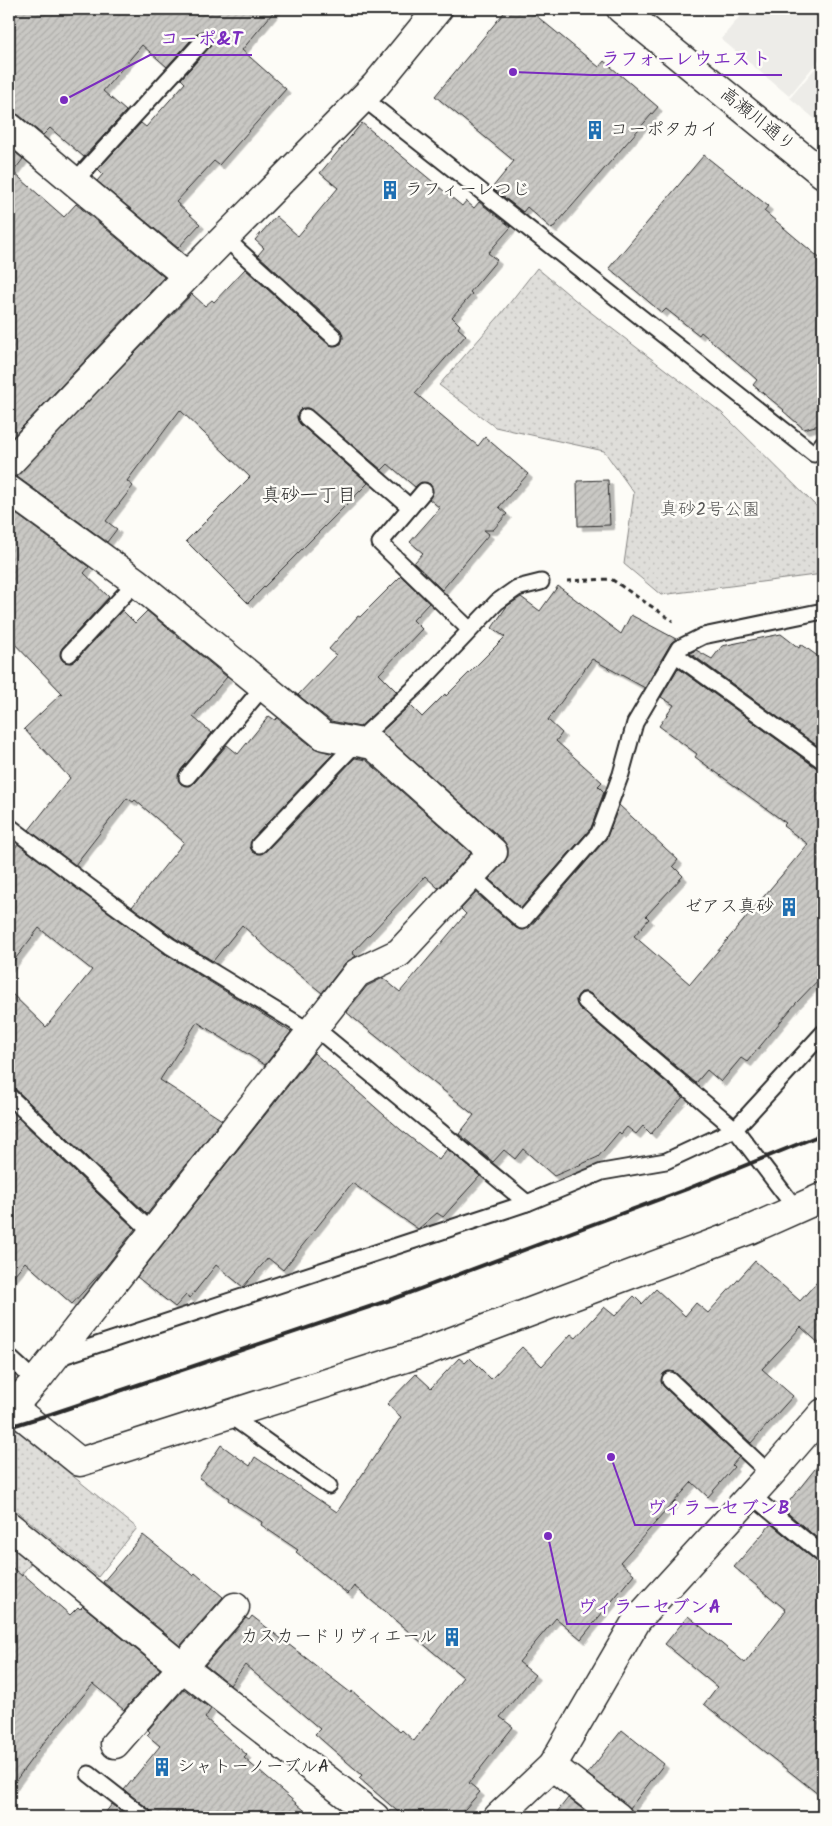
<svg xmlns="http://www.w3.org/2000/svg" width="832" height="1826" font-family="Kalam,'Klee One',sans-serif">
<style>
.built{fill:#edece8}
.grass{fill:url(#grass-dots);stroke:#858482}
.building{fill:url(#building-hatch);stroke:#2b2b2b;filter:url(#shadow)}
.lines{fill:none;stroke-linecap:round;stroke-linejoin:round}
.lane-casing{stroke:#2b2b2b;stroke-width:19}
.street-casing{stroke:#2b2b2b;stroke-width:31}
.secondary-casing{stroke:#2b2b2b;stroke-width:31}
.path{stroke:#2b2b2b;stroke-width:3;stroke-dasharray:5 4;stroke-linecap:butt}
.lane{stroke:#fdfcf7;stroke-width:15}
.street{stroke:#fdfcf7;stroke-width:28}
.secondary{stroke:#fdfcf7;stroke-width:28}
.rail{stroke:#2b2b2b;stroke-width:4}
.labels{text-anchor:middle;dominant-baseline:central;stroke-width:5;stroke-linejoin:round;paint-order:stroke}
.street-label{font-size:18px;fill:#2b2b2b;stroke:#fdfcf7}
.poi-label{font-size:18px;fill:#2b2b2b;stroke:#fdfcf7;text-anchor:start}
.park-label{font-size:18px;fill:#585857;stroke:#fdfcf7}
.neighbourhood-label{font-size:19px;fill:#2b2b2b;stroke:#fdfcf7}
.leader{fill:none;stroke:#7b2cbf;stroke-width:2}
.callout-dot{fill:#7b2cbf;stroke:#fdfcf7;stroke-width:2}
.callout-label{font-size:19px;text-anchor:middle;font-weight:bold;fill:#7b2cbf;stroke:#fdfcf7;stroke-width:5;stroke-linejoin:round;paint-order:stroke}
</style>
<defs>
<pattern id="grass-dots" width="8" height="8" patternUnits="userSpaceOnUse" patternTransform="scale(1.25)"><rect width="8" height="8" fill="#dfdeda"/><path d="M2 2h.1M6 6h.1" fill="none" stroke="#c0bfbb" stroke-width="1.8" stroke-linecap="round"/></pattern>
<pattern id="building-hatch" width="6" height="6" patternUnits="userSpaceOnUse" patternTransform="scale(1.25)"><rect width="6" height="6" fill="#c9c8c4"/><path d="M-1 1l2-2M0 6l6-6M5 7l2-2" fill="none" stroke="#adaca9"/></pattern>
<filter id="shadow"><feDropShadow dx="4.5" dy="4.5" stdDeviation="0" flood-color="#0004"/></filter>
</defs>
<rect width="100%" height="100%" fill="#fdfcf7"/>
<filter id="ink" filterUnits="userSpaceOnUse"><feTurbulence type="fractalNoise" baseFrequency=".02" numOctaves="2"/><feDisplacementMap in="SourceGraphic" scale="10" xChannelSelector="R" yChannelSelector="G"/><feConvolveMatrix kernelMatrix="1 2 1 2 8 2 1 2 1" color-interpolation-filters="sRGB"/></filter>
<g filter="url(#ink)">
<!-- built -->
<g class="built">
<path d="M746,9H823V55L789,96L721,39Z"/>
<path d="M823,59V126L790,98Z"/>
</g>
<!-- grass -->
<g class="grass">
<path d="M537,268L580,304L722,413L823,513V574L661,595L624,564L634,493L604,451L495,427L439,385L501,314Z"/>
<path d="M9,1369L19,1379L9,1390Z"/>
<path d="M16,1430L137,1528L98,1577L9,1505V1438Z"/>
<path d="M9,1543L31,1563L9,1589Z"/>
</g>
<!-- building -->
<g class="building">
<path d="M9,9H276L242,50L286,89L219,165L214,161L176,202L200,224L178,248L97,181L103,174L98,169L141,123L146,127L185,83L181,79L213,42L211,33L206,31L197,33L167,67L142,45L103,91L126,111L84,157L50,128L43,135L19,115L9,112Z"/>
<path d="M507,9H528L599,67L604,61L658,107L552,229L527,207L523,212L492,188L514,161L435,96Z"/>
<path d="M362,123L462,206L466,201L474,208L479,202L511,227L488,253L497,260L470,292L472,294L452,317L460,325L458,328L466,335L415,393L478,446L485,437L528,474L499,507L507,514L493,530H484L489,534L442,590L414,563L423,553L410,542L440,508L429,499L433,492L430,484L421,482L415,487L388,464L382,470L308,408H302L299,411L297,416L300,424L368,483L248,603L186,541L250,477L180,410L127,481L133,486L106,521L117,529L107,542L16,476L192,294L205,306L212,300L214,302L245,269L328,344L332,346L341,344L343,338L341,330L258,255L264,248L255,240L276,216L298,236L338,188L320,173Z"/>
<path d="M9,147L23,159L13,172L64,217L76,204L164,277L9,441Z"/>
<path d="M704,155L768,206L764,211L823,261V424L804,429L783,411L784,410L753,385L757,380L747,371L701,332L699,335L666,309L662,313L609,268Z"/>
<path d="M608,480L610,525L578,526L577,481Z"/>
<path d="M9,509L89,567L84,573L109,597L62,648L60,656L63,661L71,663L76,660L122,610L135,623L147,611L227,677L193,717L212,733L180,771L178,780L181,784L190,786L194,783L227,745L238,754L269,716L275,720L277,718L314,748L333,754L252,839L250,847L253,852L261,854L266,851L355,758L366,760L471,853L438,888L425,876L352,953L356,956L345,963L322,993L272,953L242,925L213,961L175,938L132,907L184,842L135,800L133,802L127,798L75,865L29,830L70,778L24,729L62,693L9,638Z"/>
<path d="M401,576L429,603L413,620L422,629L379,674L397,692L360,727L331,721L298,695L336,655L329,649L358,616L360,617Z"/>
<path d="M558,586L621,634L631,615L676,639L671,643L645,688L592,659L548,720L562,733L556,741L602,782L598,786L604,792L591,828L521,908L489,879L504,863L508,856V848L504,841L381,732L410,705L422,717L445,694L446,696L505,637L492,628L507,606L521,597L540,611Z"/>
<path d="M781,634L799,648L801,644L823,660V750L690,653L696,650L712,659L722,646Z"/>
<path d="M678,668L818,769L823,770V975L796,1003L747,1062L741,1058L721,1082L707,1070L696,1083L591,994L586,992H581L576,1000L579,1008L683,1097L651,1134L643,1126L636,1134L627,1127L621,1134L619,1132L598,1157L554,1176L523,1149L515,1159L504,1150L493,1162L459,1134L474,1115L346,1012L367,986L383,978L400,992L466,914L461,909L476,893L516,928L524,930L529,928L606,839L619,805L678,860L673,866L683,876L646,916L649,919L634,936L690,984L808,844L783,826L786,823L695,757L697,754L659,726L674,705L661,697Z"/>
<path d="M18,844L165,954L291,1032L265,1065L197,1022L160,1080L222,1120L147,1214L9,1083V991L46,1027L92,970L39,928L9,967V856Z"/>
<path d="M314,1053L401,1130L439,1160L447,1149L480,1176L443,1217L437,1213L418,1229L352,1183L283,1270L268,1258L243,1287L216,1265L190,1298L186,1295L175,1307L137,1277Z"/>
<path d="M18,1118L135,1229L104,1269L72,1304L25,1262L9,1281V1127Z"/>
<path d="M755,1261L800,1301L823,1275V1347L801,1327L762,1369L793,1396L751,1443L676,1373L668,1371L663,1374L661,1382L664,1387L739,1457L732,1465L734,1467L708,1497L692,1482L620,1562L634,1574L581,1639L556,1618L519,1662L535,1675L500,1717L513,1727L469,1783L480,1792L458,1817H404L359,1778L362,1775L315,1734L320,1729L245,1665L230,1685L205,1665L246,1618L249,1620L252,1616L351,1693L352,1691L400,1732L402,1730L414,1741L463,1677L354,1586L348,1594L296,1552L298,1550L261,1525L262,1522L228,1500L229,1498L199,1478L221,1445L250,1466L255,1457L337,1512L401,1417L387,1404L416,1374L431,1388L459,1358L465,1363L470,1358L491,1379L522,1347L542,1366L571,1334L576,1338L604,1307L615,1316L634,1296L642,1304L656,1289L685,1316L696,1303L708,1313Z"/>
<path d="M823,1459V1543L783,1509Z"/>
<path d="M771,1524L817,1562L823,1564V1798L704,1704L717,1687L665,1644L688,1616L745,1663L786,1610L734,1567Z"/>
<path d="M143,1535L193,1575L195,1573L223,1597L180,1646L103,1582Z"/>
<path d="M9,1565L22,1576L23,1574L70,1615L78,1607L80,1609L83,1606L160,1669L124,1710L93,1684L41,1746L9,1790Z"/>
<path d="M184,1689L211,1709L205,1718L247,1755L244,1758L312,1817H153L150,1810L124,1790L160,1746L147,1735L150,1732L148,1730Z"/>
<path d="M622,1730L664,1764L630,1808L587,1774Z"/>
<path d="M568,1798L593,1817H553Z"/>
<path d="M112,1804L129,1817H102Z"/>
</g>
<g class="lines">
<!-- lane casing -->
<g class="lane-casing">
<g id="lane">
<path d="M363,98L814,454L823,443"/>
<path d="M74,182L204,40"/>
<path d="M225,238L334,337"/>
<path d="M306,417L410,507"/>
<path d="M424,491L380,543L470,630"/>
<path d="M69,654L136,582"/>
<path d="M676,655L823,761"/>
<path d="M187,777L263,687"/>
<path d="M9,826L88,886L170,946L311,1032"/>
<path d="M259,845L357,742L419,684L497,602L517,588L541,582"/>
<path d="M472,876L522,921L599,833L621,774L635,723L679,648L703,636L823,611"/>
<path d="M585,1001L735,1129L796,1209"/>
<path d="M314,1027L527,1203"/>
<path d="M9,1096L153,1233"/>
<path d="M9,1357L35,1381"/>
<path d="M57,1358L527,1203L602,1172L666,1161L735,1129L823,1033"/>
<path d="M670,1380L770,1474"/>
<path d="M229,1415L329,1486"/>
<path d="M751,1495L823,1555"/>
<path d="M89,1774L144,1817"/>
</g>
</g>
<!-- street casing -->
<g class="street-casing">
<g id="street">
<path d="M9,127L187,276"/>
<path d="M9,463L187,276L375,86L438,9"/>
<path d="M9,490L136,582L324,736L373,745L493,852L399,953L357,973L39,1377L9,1411"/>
<path d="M12,1407L80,1462L421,1353L749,1230L823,1197"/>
<path d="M9,1526L182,1667L375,1817"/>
<path d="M115,1744L235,1607"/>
<path d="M552,1766L618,1817"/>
<path d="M498,1817L552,1766L637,1620L773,1471L823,1413"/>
</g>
</g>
<!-- secondary casing -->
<g class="secondary-casing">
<path id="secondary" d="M621,9L823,174"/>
</g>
<!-- path -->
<path class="path" d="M567,581L611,579L673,621"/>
<!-- lane -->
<use href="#lane" class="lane"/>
<!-- street -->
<use href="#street" class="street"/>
<!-- secondary -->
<use href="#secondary" class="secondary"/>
<!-- rail -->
<path class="rail" d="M9,1427L51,1414L393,1299L687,1189L823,1134"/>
</g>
</g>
<!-- icons -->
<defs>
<g id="building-bare" transform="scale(1.5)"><path d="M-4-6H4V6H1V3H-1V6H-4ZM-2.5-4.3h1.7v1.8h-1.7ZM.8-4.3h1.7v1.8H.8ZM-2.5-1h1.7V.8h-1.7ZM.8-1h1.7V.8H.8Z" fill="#1f6fb2" stroke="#fdfcf7" stroke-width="2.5" paint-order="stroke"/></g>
</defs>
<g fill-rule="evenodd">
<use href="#building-bare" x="595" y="130"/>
<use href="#building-bare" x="390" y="190"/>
<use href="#building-bare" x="789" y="907"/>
<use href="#building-bare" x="452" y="1637"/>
<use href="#building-bare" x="162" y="1767"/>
</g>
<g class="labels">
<!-- street labels -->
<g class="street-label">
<text transform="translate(757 120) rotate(39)">高瀬川通り</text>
</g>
<!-- poi labels -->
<g class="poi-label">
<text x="610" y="130">コーポタカイ</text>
<text x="405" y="190">ラフィーレつじ</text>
<text x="774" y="907" text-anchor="end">ゼアス真砂</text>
<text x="437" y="1637" text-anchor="end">カスカードリヴィエール</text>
<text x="177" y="1767">シャトーノーブルA</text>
</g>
<!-- park labels -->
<g class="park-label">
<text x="710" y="510">真砂2号公園</text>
</g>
<!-- neighbourhood labels -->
<g class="neighbourhood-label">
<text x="309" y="496">真砂一丁目</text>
</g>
</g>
<!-- callouts -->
<path class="leader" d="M64 100L150 55H252M513 72L591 75H782M611 1457L635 1525H800M548 1536L567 1624H732"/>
<g class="callout-dot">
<circle cx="64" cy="100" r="5"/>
<circle cx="513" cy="72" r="5"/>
<circle cx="611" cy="1457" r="5"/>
<circle cx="548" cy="1536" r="5"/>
</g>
<g class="callout-label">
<text x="201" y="45">コーポ&amp;T</text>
<text x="686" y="65">ラフォーレウエスト</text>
<text x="718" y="1514">ヴィラーセブンB</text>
<text x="649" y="1613">ヴィラーセブンA</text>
</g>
<!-- margin -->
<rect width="832" height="1826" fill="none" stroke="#fdfcf7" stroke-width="30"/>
<rect x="15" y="15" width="802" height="1796" fill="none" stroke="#2b2b2b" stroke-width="2" filter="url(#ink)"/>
</svg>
